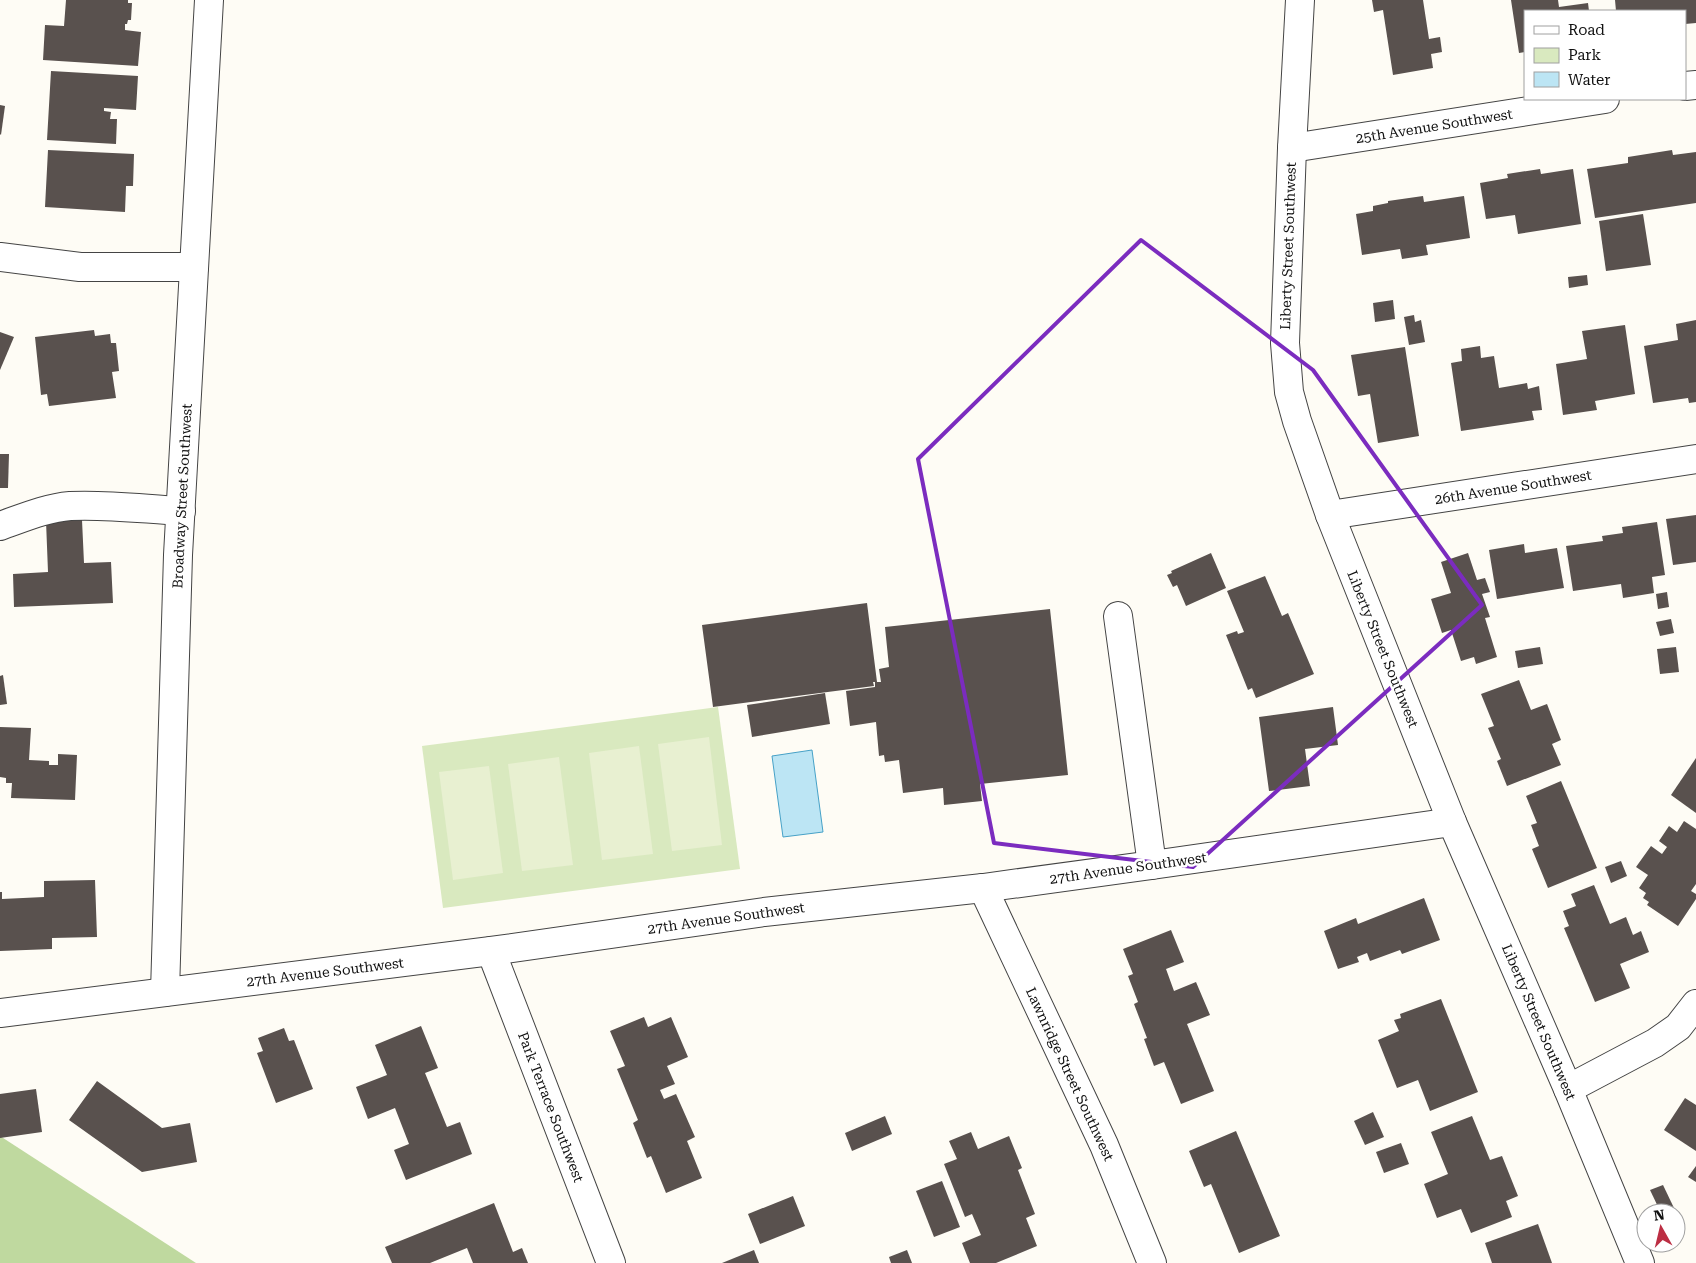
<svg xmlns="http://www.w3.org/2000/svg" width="1696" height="1263" font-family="'Roboto Serif',serif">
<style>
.green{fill:#d9e9bf}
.forest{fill:#bfd99f}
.pitch{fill:#e8f0d1}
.water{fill:#bce5f4;stroke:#46a1c7}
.building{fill:#59514e}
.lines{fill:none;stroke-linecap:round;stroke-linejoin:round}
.minor-casing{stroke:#444;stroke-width:30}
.minor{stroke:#fff;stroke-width:28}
.marked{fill:none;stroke:#7b2cbf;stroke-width:4;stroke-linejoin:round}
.labels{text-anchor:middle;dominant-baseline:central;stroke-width:5;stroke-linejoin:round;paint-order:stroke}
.street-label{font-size:14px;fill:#111;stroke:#fff}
</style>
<rect width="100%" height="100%" fill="#fefcf5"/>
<!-- green -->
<path class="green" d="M718,707L740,869L443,908L422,746Z"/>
<!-- forest -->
<path class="forest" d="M0,1136L196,1263H0Z"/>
<!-- pitch -->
<g class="pitch">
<path d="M709,737L722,845L672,851L658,744Z"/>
<path d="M639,746L653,854L602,860L589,753Z"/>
<path d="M559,757L573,865L522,871L508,764Z"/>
<path d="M489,766L503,873L453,880L439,772Z"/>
</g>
<!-- water -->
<path class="water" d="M812,750L823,832L783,837L772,756Z"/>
<!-- building -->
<g class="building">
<path d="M66,0H128V3H132L131,20H128L127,24H125V30L141,32L138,66L43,60L45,25L64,26Z"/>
<path d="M1372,0H1423L1429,39L1440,37L1442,52L1431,54L1433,68L1393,75L1383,10L1374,12Z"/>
<path d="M1511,0H1558L1559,7L1588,3L1589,11H1525V52L1519,53Z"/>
<path d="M1615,0H1696V23L1685,24V11H1616Z"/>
<path d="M51,71L138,76L136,110L104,108V111L111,112L110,119H117L116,144L47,140Z"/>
<path d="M0,105L5,106L1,135L0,134Z"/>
<path d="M48,150L134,154L133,186H126L125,212L45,207Z"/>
<path d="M1672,150L1673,155L1696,152V203L1595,218L1587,169L1628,163V157Z"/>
<path d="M1540,169L1541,174L1573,169L1581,224L1518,234L1515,215L1486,219L1480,183L1508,178L1507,174Z"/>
<path d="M1423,196L1424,202L1464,196L1470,238L1426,245L1428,255L1402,259L1400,249L1362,255L1356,214L1373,211V206L1388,203V201Z"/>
<path d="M1643,214L1651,265L1606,271L1599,221Z"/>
<path d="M1587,275L1588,285L1569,288L1568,277Z"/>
<path d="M1393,300L1395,319L1375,322L1373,303Z"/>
<path d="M1414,315L1415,322L1421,320L1425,342L1409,345L1404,317Z"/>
<path d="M1696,320V402L1689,403L1688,398L1653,403L1644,346L1678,340L1676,324Z"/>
<path d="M1625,325L1635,394L1595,401L1597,410L1563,415L1556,364L1587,359L1582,331Z"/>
<path d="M94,330L95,336L110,334L111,343H116L119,371L112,372L116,398L49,406L47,394L41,395L35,337Z"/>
<path d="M0,332L14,337L0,370Z"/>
<path d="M1480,346L1481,358L1494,356L1499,388L1527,383L1528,389L1539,386L1542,410L1532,411L1534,420L1461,431L1451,363L1462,361L1461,349Z"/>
<path d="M1405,347L1419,436L1378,443L1370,394L1358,396L1351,355Z"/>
<path d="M0,454H9L8,488H0Z"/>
<path d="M1696,515V562L1673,565L1666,519Z"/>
<path d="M82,520L84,563L111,562L113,603L14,607L13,574L48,572L46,521Z"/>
<path d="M1657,522L1665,575L1652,577L1654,593L1623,598L1621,584L1573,591L1566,546L1603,541L1602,536L1623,533L1622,527Z"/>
<path d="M1524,544L1525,553L1557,548L1564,588L1497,599L1489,550Z"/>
<path d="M1211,553L1226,588L1186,606L1177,585L1173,587L1167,575L1172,573L1171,571Z"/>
<path d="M1468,553L1477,580L1485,578L1490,592L1482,594L1490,617L1485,618L1497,657L1476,664L1474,657L1461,661L1451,630L1442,633L1431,599L1451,593L1441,562Z"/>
<path d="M1265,576L1282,616L1288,613L1314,674L1256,698L1252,688L1248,690L1226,635L1237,631L1238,634L1244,632L1227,591Z"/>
<path d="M1667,592L1669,607L1658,609L1656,594Z"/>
<path d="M867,603L877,682H881L879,669L889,667L885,627L1050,609L1068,775L980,784L982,801L944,805L943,788L903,793L899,760L885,762L884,755L879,756L876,722L850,726L846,691L875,687V682H873L874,686L713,707L702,625Z"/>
<path d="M1671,619L1674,633L1660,636L1656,622Z"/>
<path d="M1540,647L1543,664L1518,668L1515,651Z"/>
<path d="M1676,647L1679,672L1660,674L1657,649Z"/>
<path d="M3,675L7,704L0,705V676Z"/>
<path d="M1519,680L1531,710L1547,704L1561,740L1552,744L1561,765L1507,786L1497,761L1501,759L1488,728L1494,726L1481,694Z"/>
<path d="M825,693L830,724L752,737L747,705Z"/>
<path d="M1333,707L1338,745L1305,749L1310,786L1269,791L1259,717Z"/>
<path d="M0,727L31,728L29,760L49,761V765H58V754L77,755L75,800L11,798L12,783H6V778L0,777Z"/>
<path d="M1696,758V813L1671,795Z"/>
<path d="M1561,781L1597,868L1548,888L1532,849L1539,846L1531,825L1537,823L1526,796Z"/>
<path d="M1684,821L1696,829V884L1691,891L1696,894V899L1678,926L1647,905L1649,902L1643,898L1646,893L1639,888L1648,875L1636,867L1651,846L1662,854L1667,847L1659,841L1669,826L1677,832Z"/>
<path d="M1621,861L1627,876L1611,883L1605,867Z"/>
<path d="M95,880L97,937L52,938V949L0,951V892H2V899L44,897V881Z"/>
<path d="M1594,885L1610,924L1626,917L1633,935L1641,931L1649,952L1620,964L1630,988L1595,1002L1564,928L1569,926L1563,911L1576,906L1571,894Z"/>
<path d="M1424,898L1440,940L1402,954L1400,950L1370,961L1367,953L1357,957L1359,962L1338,969L1324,931L1356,918L1358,924Z"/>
<path d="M1171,930L1184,962L1166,969L1174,991L1196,982L1210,1015L1187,1024L1214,1091L1181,1104L1164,1062L1154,1066L1144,1039L1147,1038L1134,1004L1138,1002L1128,976L1133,974L1123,949Z"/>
<path d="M1441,999L1478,1092L1430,1111L1418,1080L1397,1088L1378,1040L1399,1031L1394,1020L1401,1018L1400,1014Z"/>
<path d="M644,1017L648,1027L671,1017L688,1057L667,1066L675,1084L660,1090L664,1099L676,1094L695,1137L687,1141L702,1178L666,1193L651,1156L647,1158L633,1123L638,1120L617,1069L625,1066L610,1031Z"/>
<path d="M421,1026L438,1068L425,1073L447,1127L460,1122L472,1154L406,1180L394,1150L409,1144L395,1108L368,1119L356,1087L387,1075L375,1045Z"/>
<path d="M284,1028L289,1041L294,1040L313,1089L276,1103L257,1053L263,1051L258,1038Z"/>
<path d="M97,1081L162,1128L190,1123L197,1162L142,1172L69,1120Z"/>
<path d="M36,1089L42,1132L0,1138V1094Z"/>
<path d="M1685,1098L1696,1105V1151L1664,1130Z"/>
<path d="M1373,1112L1384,1137L1365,1145L1354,1121Z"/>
<path d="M885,1116L892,1134L852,1151L845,1133Z"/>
<path d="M1472,1116L1490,1160L1502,1156L1518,1196L1506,1201L1512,1217L1471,1233L1461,1209L1437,1218L1424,1184L1448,1174L1431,1132Z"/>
<path d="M1236,1131L1280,1236L1239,1253L1211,1184L1204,1187L1189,1151Z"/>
<path d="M971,1132L978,1149L1009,1136L1022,1168L1018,1170L1035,1214L1026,1218L1037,1246L996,1263H970L962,1243L981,1235L972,1214L965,1217L944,1164L957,1159L949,1141Z"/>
<path d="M1401,1143L1409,1164L1384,1173L1376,1152Z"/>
<path d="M1696,1166V1182L1688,1177Z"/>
<path d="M942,1181L960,1227L934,1237L916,1191Z"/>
<path d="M1663,1185L1674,1208L1661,1213L1650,1190Z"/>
<path d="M793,1196L805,1226L760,1244L748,1214Z"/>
<path d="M494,1203L513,1252L522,1248L528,1263H473L467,1248L430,1263H392L385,1247Z"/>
<path d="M1538,1224L1552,1263H1492L1485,1243Z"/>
<path d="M754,1250L759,1263H722Z"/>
<path d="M907,1250L912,1263H891L889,1257Z"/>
</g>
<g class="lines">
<!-- minor casing -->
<g class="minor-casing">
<g id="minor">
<path d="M1300,0L1292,148L1285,343L1289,392L1297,421L1330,515L1452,822L1568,1089L1640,1263"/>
<path d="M1685,86L1696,85"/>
<path d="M1292,148L1605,99"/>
<path d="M0,257L80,267H194"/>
<path d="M1330,515L1696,459"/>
<path d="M0,526C23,518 46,508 70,506C106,504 144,509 181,511"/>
<path d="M1118,616L1152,865"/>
<path d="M983,888L1104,1145L1152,1263"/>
<path d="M491,951L611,1263"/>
<path d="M165,992L178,555L209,0"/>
<path d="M0,1013L491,951L764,912L983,888L1152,865L1452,822"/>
<path d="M1568,1089L1655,1043L1678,1027L1696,1004"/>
</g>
</g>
<!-- minor -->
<use href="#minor" class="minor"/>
</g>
<!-- marked area -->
<path class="marked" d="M1141,240L1313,370L1482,605L1193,867L994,843L918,459Z"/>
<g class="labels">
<!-- street labels -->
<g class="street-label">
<text transform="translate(1434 126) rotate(-9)">25th Avenue Southwest</text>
<text transform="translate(1288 246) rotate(-88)">Liberty Street Southwest</text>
<text transform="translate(1513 487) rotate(-9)">26th Avenue Southwest</text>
<text transform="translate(182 496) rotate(-87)">Broadway Street Southwest</text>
<text transform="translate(1383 649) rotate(68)">Liberty Street Southwest</text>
<text transform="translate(1128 868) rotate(-8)">27th Avenue Southwest</text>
<text transform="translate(726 918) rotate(-8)">27th Avenue Southwest</text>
<text transform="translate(325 972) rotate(-7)">27th Avenue Southwest</text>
<text transform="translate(1539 1022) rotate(67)">Liberty Street Southwest</text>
<text transform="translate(1070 1074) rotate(65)">Lawnridge Street Southwest</text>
<text transform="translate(551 1107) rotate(69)">Park Terrace Southwest</text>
</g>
</g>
<!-- legend -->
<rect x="1524" y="10" width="162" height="90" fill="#ffffff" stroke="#a0a0a0"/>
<rect x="1534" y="26" width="25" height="8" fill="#ffffff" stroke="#a0a0a0"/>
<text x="1568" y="35" font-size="15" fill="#111111">Road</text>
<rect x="1534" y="48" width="25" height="15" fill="#d9e9bf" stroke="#a0a0a0"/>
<text x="1568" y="60" font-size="15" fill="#111111">Park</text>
<rect x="1534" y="72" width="25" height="15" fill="#bce5f4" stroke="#a0a0a0"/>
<text x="1568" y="85" font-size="15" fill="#111111">Water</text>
<!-- north arrow -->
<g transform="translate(1661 1228) rotate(352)"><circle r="24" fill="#ffffff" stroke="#a0a0a0"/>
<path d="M0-4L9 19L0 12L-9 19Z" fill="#bc2e43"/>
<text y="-8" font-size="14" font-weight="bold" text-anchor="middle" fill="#111111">N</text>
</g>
</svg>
